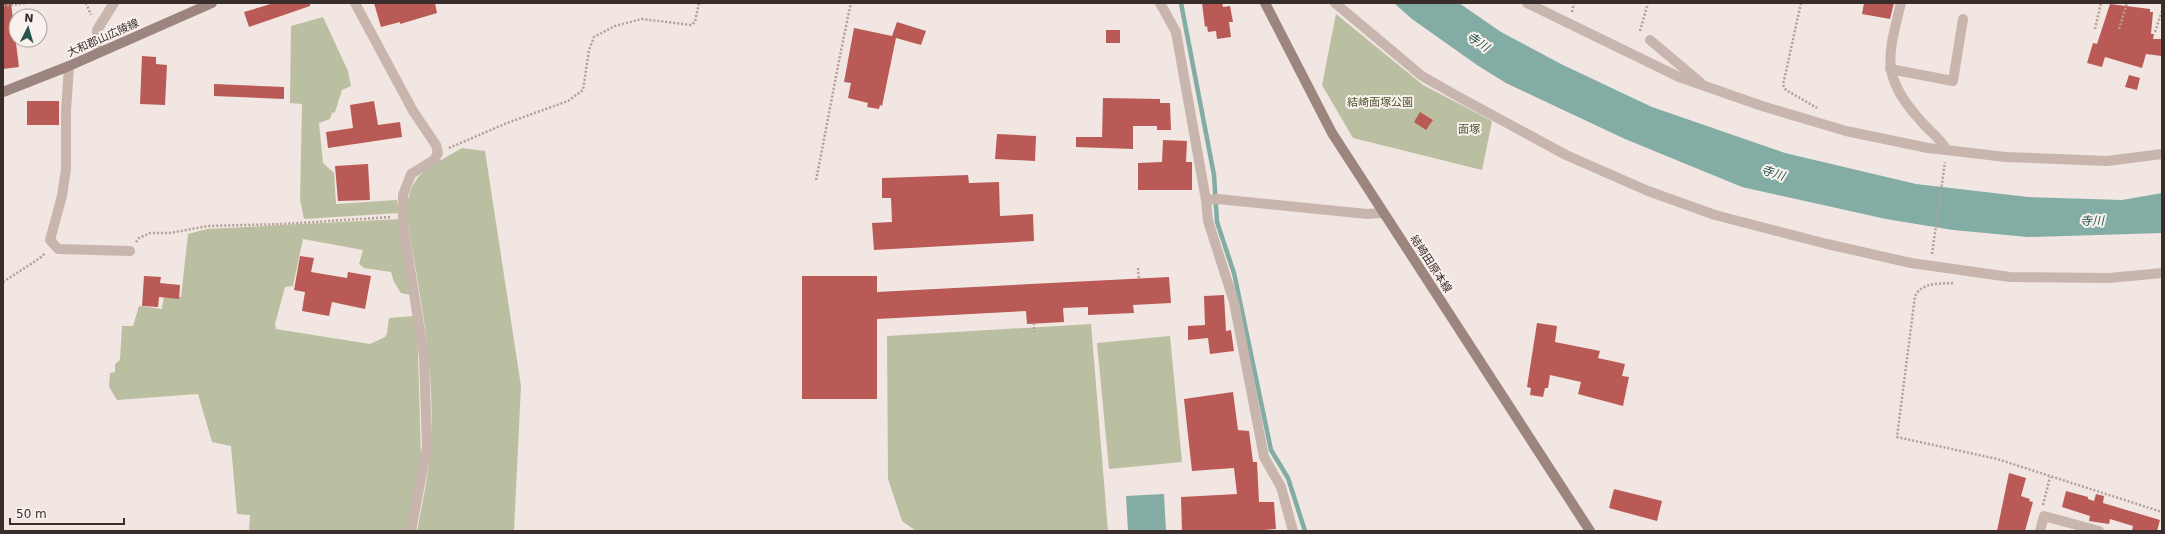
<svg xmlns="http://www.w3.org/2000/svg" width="2165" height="534" font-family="'DejaVu Sans','Noto Sans JP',sans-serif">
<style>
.green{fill:#bbbfa2}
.water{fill:#83aca5}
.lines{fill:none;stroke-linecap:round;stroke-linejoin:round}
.stream{stroke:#83aca5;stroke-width:4.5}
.building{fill:#ba5a56}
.path{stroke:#b49f98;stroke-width:2.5;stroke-dasharray:2 2;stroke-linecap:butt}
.minor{stroke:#c8b5ae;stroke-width:10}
.secondary{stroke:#9c847f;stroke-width:10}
.labels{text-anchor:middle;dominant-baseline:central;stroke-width:4;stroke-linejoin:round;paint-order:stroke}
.street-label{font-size:11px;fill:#382d2b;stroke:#f9f1ed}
.park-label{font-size:11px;fill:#4e5431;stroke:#f9f1ed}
.water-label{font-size:12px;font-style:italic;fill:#25564f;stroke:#f9f1ed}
</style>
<rect width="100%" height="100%" fill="#f1e6e1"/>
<!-- green -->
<g class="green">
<path d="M1336,14L1423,85L1492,121L1482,170L1353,138L1322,85Z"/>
<path d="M323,17L348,71L351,86L342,90L335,112L332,113L330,119L319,123L323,163L334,173L336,204L397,200L399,213L304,219L300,200L302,104L290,103L291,26Z"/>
<path d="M462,148L485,151L521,386L514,531H417C423,500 430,469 431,437C435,362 418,287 406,213C410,171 429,168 462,148Z"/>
<path d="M399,219L411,295L401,293L394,282L391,272L364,268L359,264L363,250L303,239L293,286L285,287L275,324L276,329L370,344L385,337L387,333L389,318L414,316L418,352L421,458L407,531H249L250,515L237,514L231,446L212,442L198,394L117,400L109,387L110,373L115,372V364L120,360L122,326H133L139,306L162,309L164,295L181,297L188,234L207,229Z"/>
<path d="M1091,324L1108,531H916L902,521L888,479L887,336Z"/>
<path d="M1170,336L1182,462L1109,469L1097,343Z"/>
</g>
<!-- water -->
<g class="water">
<path d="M1394,3H1459L1501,32L1563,65L1652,107L1785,153L1916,184L2028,197L2122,200L2162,193V233L2028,237L1953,230L1886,219L1742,187L1625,139L1506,83L1477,65L1412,19Z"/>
<path d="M1164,494L1166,531H1128L1126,496Z"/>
</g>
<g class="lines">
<!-- stream -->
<path class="stream" d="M1181,3L1214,175L1217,222L1234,273L1271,450L1288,478L1305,531"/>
</g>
<!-- building -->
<g class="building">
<path d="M3,3H11L19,67L3,69Z"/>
<path d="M274,3H310V6L249,27L244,12Z"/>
<path d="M374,3H435L437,13L400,24V22L381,27Z"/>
<path d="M1202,3H1222L1223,7L1230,6L1233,22H1229L1231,37L1217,39L1216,31L1208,32L1207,26L1205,27Z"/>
<path d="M1864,3H1894L1890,19L1862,14Z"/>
<path d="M2110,4L2150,9V12H2153L2151,34H2154L2153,39H2162V56L2146,54L2142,68L2105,57L2102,67L2087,63L2093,43L2097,44Z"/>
<path d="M897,22L926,31L921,45L896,38L882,106L880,105L879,109L867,107L868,103L848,98L851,83L844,82L854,28L892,36Z"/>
<rect x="1106" y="30" width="14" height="13"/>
<path d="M142,56L156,57V64L167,65L165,105L140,104Z"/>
<path d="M2129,75L2140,78L2137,90L2125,87Z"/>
<path d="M214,84L284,87V99L214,96Z"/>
<path d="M1103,98L1160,99V103H1170L1171,130H1157V126H1133V149L1076,147V137H1102Z"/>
<rect x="27" y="101" width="32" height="24"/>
<path d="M374,101L378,125L400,122L402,137L328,148L326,132L353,128L350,105Z"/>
<path d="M1420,112L1433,120L1426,130L1414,122Z"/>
<path d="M997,134L1036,136L1035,161L995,159Z"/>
<path d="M1163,140L1187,141L1186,162H1192V190H1138V163L1162,162Z"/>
<path d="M368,164L370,200L338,201L335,166Z"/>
<path d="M968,175L969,183L999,182L1000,216L1033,214L1034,241L874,250L872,223L892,222L891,198H882V178Z"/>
<path d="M300,256L314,258L311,272L347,278L348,272L371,276L365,309L332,302L329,316L302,311L305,292L294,290Z"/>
<path d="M144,276L161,277L160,283L180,285L179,299L159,297L158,307L142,306Z"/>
<path d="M802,276H877V292L1169,277L1171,303L1133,305L1134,313L1088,315V307L1063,308L1064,322L1027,324L1026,311L877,319V399H802Z"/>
<path d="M1224,295L1226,331L1231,330L1234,351L1210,354L1208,338L1188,340V326L1205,325L1204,296Z"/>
<path d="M1537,323L1557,326L1555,342L1600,351L1598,358L1625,364L1622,376L1629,377L1623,406L1578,394L1581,382L1550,375L1548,388H1545L1543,397L1530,395L1531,388L1527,387Z"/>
<path d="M1233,392L1238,430L1249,431L1253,462H1257L1259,502H1274L1276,529L1254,531H1182L1181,497L1237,494L1234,468L1192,471L1184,399Z"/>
<path d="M2009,473L2026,478L2021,496L2030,499L2029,501L2033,502L2025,531H1997Z"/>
<path d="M1614,489L1662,501L1657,521L1609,508Z"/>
<path d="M2066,491L2088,497V499L2094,501L2096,494L2104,496L2103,503L2160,520L2157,531H2132L2133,526L2110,519L2109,524L2089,521L2090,516L2062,507Z"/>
</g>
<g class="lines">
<!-- path -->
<g class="path">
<path d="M86,3L91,15"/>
<path d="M1801,3L1783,85L1786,90L1817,108"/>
<path d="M3,6L27,3"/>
<path d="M1572,12L1574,3"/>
<path d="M2095,29L2101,3"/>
<path d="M2119,29L2127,3"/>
<path d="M1640,31L1648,3"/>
<path d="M2155,32L2162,11"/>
<path d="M449,148L507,123L568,101L583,90L589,50L594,37L615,26L642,19L691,25L695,22L699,3"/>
<path d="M816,180C828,121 838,62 851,3"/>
<path d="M136,242L139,238L150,233H170L208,226L284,224L391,217"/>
<path d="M1932,254L1945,162"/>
<path d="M1138,268L1139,279"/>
<path d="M3,282L40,258L45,253"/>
<path d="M1953,283C1938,284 1923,282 1915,296L1897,437L1997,459L2162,512"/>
<path d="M1034,323V332"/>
<path d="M2043,505L2050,477"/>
</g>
<!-- minor -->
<g class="minor">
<path d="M355,3L413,111L436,145L438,153L434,160L411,174L403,195V225L424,356L427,447L411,531"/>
<path d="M1160,3L1176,32L1206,200L1208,221L1234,302L1264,457L1281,487L1293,531"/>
<path d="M1335,3L1422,76L1459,97L1566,155L1648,191L1715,215L1827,244L1911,263L2010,277L2109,278L2162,273"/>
<path d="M1527,3L1679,77L1762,106L1846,131L1928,148L2006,157L2107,161L2162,154"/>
<path d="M1901,3C1888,56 1880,76 1920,120C1929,131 1939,137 1947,150"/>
<path d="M1650,40L1700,82"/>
<path d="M98,52L97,30L114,3"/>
<path d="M69,66L66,111V169L62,196L50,240L58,249L130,251"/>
<path d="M1890,69L1953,81L1963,19"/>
<path d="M1206,200L1218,199L1367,214L1383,213"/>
<path d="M2040,531L2044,516L2099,531"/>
</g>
<!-- secondary -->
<g class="secondary">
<path d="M1265,3L1332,133L1590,531"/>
<path d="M3,92L69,66L212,3"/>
</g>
</g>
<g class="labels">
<!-- street labels -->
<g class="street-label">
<text transform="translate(103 38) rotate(-24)">大和郡山広陵線</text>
<text transform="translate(1431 264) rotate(57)">結崎田原本線</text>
</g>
<!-- park labels -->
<g class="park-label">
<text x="1380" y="102">結崎面塚公園</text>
<text x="1469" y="129">面塚</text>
</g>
<!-- water labels -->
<g class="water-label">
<text transform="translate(1478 42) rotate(34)">寺川</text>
<text transform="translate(1773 173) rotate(18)">寺川</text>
<text transform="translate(2092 221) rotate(-1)">寺川</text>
</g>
</g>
<!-- border -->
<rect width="2165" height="534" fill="none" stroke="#382d2b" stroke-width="8"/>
<!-- north arrow -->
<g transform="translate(28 28) rotate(5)"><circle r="19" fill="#f9f1ed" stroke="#aca39f"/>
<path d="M0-3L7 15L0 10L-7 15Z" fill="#25564f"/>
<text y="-6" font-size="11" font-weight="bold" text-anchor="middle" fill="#382d2b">N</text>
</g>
<!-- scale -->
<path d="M10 518v6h114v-6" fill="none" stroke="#382d2b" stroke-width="2"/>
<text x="16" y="518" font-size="12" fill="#382d2b" stroke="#f9f1ed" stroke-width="3" paint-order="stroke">50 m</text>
</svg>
